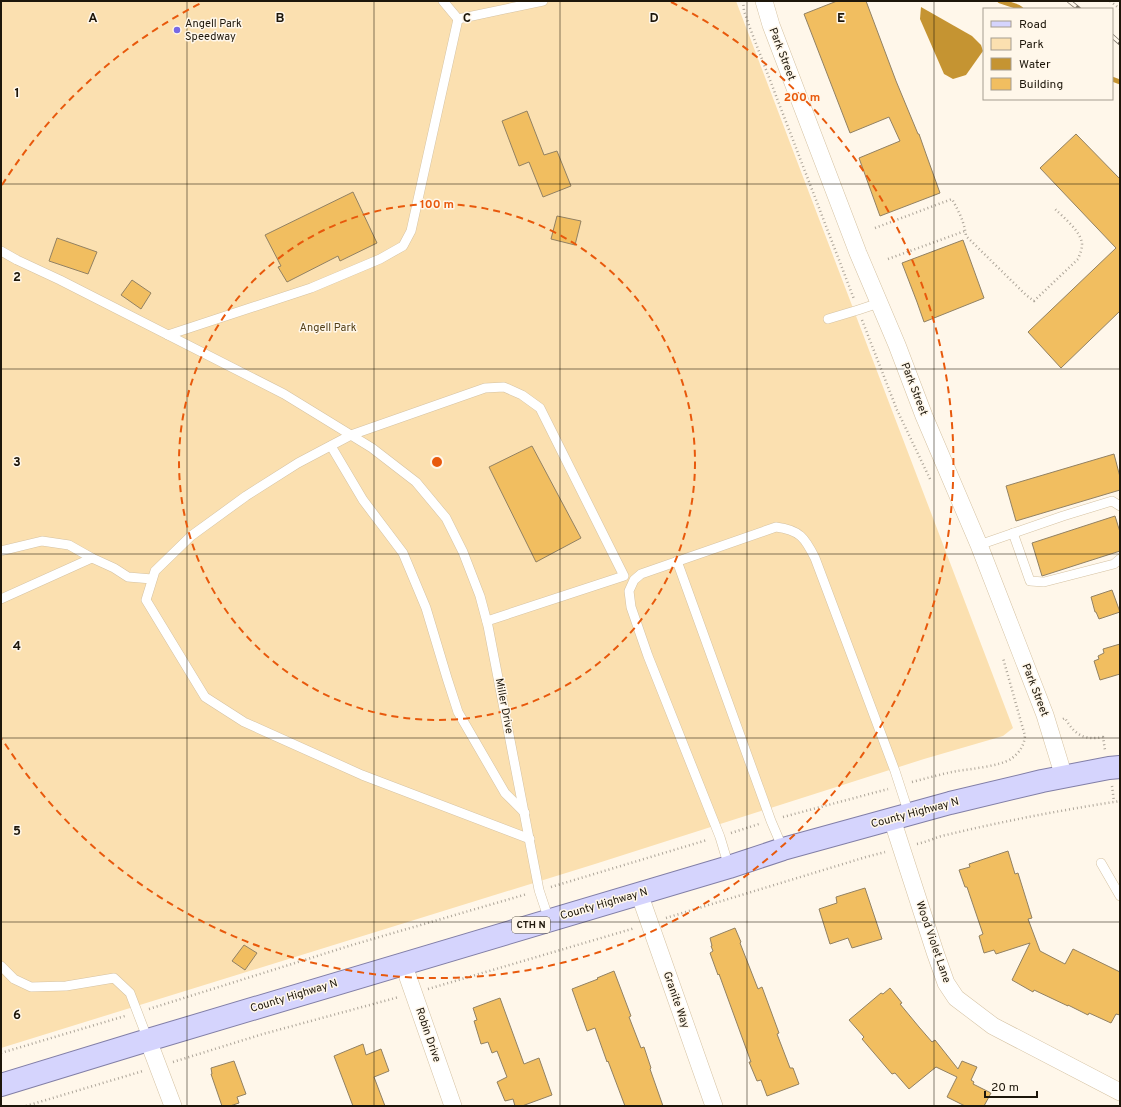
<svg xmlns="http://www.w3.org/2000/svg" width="1121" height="1107" font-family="Overpass,sans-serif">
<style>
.green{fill:#fbe0b0}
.water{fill:#c59432}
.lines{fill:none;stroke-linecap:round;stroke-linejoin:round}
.stream{stroke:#c59432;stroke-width:5}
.building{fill:#f1be60;stroke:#928162}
.lane-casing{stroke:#d5c2a2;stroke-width:10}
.street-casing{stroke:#d5c2a2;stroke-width:18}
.primary-casing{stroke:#827fa7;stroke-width:24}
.path{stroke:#ada599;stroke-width:2.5;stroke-dasharray:1 3;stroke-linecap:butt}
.lane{stroke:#fff;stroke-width:9}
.street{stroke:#fff;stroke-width:17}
.primary{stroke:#d5d4fd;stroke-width:22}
.rail-casing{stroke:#7b7367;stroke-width:4.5}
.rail{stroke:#fff7ea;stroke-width:3;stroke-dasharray:9;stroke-linecap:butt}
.grid{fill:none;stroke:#1d160a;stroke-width:1;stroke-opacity:0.55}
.ring{fill:none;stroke:#e8590c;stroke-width:2;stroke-dasharray:7 5}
.poi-dot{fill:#7769e4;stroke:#fff7ea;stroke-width:1.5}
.labels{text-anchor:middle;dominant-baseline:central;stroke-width:3;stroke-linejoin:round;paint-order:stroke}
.shield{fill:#fff7ea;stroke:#615a4d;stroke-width:1}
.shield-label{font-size:10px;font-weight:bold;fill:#1d160a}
.poi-label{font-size:11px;fill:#1d160a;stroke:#fff7ea;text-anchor:start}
.street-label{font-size:11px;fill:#1d160a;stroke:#fff7ea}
.park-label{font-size:11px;fill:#544018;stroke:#fff7ea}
.grid-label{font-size:13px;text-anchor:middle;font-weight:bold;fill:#1d160a;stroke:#fff7ea;stroke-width:3;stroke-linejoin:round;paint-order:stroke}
.centre{fill:#e8590c;stroke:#fff7ea;stroke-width:2}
.ring-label{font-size:12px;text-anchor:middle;font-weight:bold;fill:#e8590c;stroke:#fff7ea;stroke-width:3;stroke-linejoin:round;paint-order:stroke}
</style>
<rect width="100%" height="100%" fill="#fff7ea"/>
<!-- green -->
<path class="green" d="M1,1H736L1013,728L1003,736L924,759L595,864L1,1048Z"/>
<!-- water -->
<path class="water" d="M921,7L972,36L981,45L983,51L966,75L953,79L944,74L920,19Z"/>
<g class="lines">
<!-- stream -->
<g class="stream">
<path d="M1000,1L1018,7L1021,9"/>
<path d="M1112,79L1120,82"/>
</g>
</g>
<!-- building -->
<g class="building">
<path d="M837,1H866L896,81L918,134H919L926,154L940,193L880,216L859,158L900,141L889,117L850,133L804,14Z"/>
<path d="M527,111L544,155L557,151L571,186L543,197L529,162L519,166L502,121Z"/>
<path d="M1076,134L1120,179V311L1061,368L1028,332L1116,248L1040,168Z"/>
<path d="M353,192L377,243L340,261L338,256L287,282L278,267L281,266L265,235Z"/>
<path d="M557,216L581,221L575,245L551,239Z"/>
<path d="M57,238L97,252L88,274L49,261Z"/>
<path d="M963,240L984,298L924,322L917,302L902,263Z"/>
<path d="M132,280L151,293L141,309L121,295Z"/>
<path d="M532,446L581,538L536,562L489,467Z"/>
<path d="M1114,454L1120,477V490L1016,521L1006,486Z"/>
<path d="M1115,516L1120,532V551L1042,576L1032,543Z"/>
<path d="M1112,590L1120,612L1099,619L1096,612H1095L1091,597Z"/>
<path d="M1120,644V674L1100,680L1094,661L1099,659L1098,656L1104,653L1103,649Z"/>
<path d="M1008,851L1015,874L1018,873L1032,918L1028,919L1040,951L1065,964L1073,949L1120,972V1015L1116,1014L1111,1023L1089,1013L1088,1015L1068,1005V1006L1034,990L1033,992L1012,980L1030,943L996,954L994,950L984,953L979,936L983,934L967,887H965L959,870L970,867L969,864Z"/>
<path d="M865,888L882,939L852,948L848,938L830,944L819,909L837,903L836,897Z"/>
<path d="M735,928L741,942L740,943L758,989L762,987L779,1033L777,1034L790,1068H793L799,1084L767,1096L761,1080L757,1081L749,1062H751L719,974L718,975L710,953L713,951L711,946H712L710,938Z"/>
<path d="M244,945L257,953L245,970L232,961Z"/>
<path d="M614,971L631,1016L629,1017L641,1048L644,1047L651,1068L650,1069L663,1106H625L608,1061L607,1062L595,1028L587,1031L572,989L598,979L597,978Z"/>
<path d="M890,988L902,1003L900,1004L919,1027L932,1042L935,1040L958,1069L962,1061L977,1067L971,1080L974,1082L973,1084L991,1093L984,1106H965L947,1097L957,1077L936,1067L909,1089L895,1073L892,1074L862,1039L864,1037L849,1020L881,993L883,994Z"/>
<path d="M500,998L524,1064L539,1058L552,1095L522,1106H515L513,1099L505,1101L497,1082L507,1077L497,1051L492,1053L488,1042L481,1044L474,1021L477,1020L473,1008Z"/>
<path d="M363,1044L366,1055L381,1049L389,1071L374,1077L385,1106H353L334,1056Z"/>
<path d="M234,1061L246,1094L237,1097L239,1103L230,1106H222L211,1074H212L211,1068Z"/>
</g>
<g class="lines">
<!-- lane casing -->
<g class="lane-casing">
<g id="lane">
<path d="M443,1L458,19"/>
<path d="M458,19L543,1"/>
<path d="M1,251L17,260L60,280L284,394L372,448L416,482L446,518L463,552L480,596L488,626L539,890L549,920"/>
<path d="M828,319L858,310L879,303"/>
<path d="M168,335L311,288L380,259L403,246L411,231L458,19"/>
<path d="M331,446L363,500L403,553L426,608L447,678L458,712L505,793L525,813"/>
<path d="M1013,533L1030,581L1044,582L1114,564L1120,559"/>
<path d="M979,545L1063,516L1112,501L1120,506"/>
<path d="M1,551L42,541L69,545L92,558"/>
<path d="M677,561L771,821L783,849"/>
<path d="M1,599L92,558L114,568L128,577L152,579"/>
<path d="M487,621L624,576L540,408L522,395L504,387L485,388L351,435L298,463L246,496L191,536L155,571L146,600L205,697L244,722L362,775L530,839"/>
<path d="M1101,863L1120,896"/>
<path d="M729,867L720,837L648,656L631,607L629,591L634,580L641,574L776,527C800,530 805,538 815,558L895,771L909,814"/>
<path d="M1,966L14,979L31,987L66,986L114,978L130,993L148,1040"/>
</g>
</g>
<!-- street casing -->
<g class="street-casing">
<g id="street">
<path d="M764,1L771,25L858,253L897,345L924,416L979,545L1045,715L1064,777"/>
<path d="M892,819L935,952L946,983L956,998L993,1026L1120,1092"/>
<path d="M639,893L714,1106"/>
<path d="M403,963L453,1106"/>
<path d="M148,1040L173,1106"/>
</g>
</g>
<!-- primary casing -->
<g class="primary-casing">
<path id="primary" d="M1,1085L148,1040L729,867L783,849L950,803L1042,781L1109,768L1120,767"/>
</g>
<!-- path -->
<g class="path">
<path d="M743,1L744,11L750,28L854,299"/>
<path d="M1110,1L1120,9"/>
<path d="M875,228L952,199C959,212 964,221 966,236L1026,295L1034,301L1078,259C1080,254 1082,249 1082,244C1081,231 1063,217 1055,209"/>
<path d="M888,259L965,231"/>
<path d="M862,320L897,410L931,481"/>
<path d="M1063,719L1065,718C1074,734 1084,741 1103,737L1105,750"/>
<path d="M912,782C927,778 942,774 957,771C971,769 1000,766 1011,759C1019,753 1024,746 1025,736L1003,658"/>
<path d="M1112,786L1114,802"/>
<path d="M783,817L888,789"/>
<path d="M731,833L759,824"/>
<path d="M917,844C927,842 936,837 946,835C1004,821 1062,810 1120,801"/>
<path d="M551,887L707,840"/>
<path d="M666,918L866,857L885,852"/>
<path d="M428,989L635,928"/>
<path d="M149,1009L352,945L527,894"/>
<path d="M1,1053L125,1016"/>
<path d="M173,1062L263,1034L399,997"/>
<path d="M26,1106L143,1071"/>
</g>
<!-- lane -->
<use href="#lane" class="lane"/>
<!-- street -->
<use href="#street" class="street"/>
<!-- primary -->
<use href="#primary" class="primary"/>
<!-- rail casing -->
<g class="rail-casing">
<g id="rail">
<path d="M1069,1L1079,9"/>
<path d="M1112,36L1120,43"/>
</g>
</g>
<!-- rail -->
<use href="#rail" class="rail"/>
</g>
<!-- grid -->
<path class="grid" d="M187,1V1106M374,1V1106M560,1V1106M747,1V1106M934,1V1106M1,184H1120M1,369H1120M1,554H1120M1,738H1120M1,922H1120"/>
<!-- distance rings -->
<g class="ring">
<circle cx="437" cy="462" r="258"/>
<path d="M2 185A516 516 0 0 1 203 2M671 2A516 516 0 1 1 2 739"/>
</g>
<!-- markers -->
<circle class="poi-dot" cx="177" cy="30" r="4"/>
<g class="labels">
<!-- shield labels -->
<rect class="shield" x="512" y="917" width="38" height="16" rx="3"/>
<g class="shield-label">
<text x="531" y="925">CTH N</text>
</g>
<!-- poi labels -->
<g class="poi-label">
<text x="185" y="24">Angell Park<tspan x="185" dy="13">Speedway</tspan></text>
</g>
<!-- street labels -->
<g class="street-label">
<text transform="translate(782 54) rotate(69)">Park Street</text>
<text transform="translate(914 389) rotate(69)">Park Street</text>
<text transform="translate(1035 690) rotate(69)">Park Street</text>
<text transform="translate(504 706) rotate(79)">Miller Drive</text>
<text transform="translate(915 813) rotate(-15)">County Highway N</text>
<text transform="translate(604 904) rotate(-16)">County Highway N</text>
<text transform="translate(933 942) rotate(71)">Wood Violet Lane</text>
<text transform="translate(294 996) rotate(-17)">County Highway N</text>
<text transform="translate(676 1000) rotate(71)">Granite Way</text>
<text transform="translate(428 1035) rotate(71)">Robin Drive</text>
</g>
<!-- park labels -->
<g class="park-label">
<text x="328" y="328">Angell Park</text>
</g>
</g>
<g class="grid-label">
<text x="93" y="22">A</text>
<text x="280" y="22">B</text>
<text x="467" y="22">C</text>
<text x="654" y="22">D</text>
<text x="841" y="22">E</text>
<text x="17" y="97">1</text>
<text x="17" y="281">2</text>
<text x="17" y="466">3</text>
<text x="17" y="650">4</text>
<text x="17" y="835">5</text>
<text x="17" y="1019">6</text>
</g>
<circle cx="437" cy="462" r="6" class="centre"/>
<g class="ring-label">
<text x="802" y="101">200 m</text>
<text x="437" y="208">100 m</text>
</g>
<!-- border -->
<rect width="1121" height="1107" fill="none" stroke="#1d160a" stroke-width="4"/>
<!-- legend -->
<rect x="983" y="8" width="130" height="92" fill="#fff7ea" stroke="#a59d90"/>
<rect x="991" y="21" width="20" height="6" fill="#d5d4fd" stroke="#a59d90"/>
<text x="1019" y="28" font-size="12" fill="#1d160a">Road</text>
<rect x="991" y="38" width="20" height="12" fill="#fbe0b0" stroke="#a59d90"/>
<text x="1019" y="48" font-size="12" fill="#1d160a">Park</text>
<rect x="991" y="58" width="20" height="12" fill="#c59432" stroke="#a59d90"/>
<text x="1019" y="68" font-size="12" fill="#1d160a">Water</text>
<rect x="991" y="78" width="20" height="12" fill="#f1be60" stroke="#a59d90"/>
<text x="1019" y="88" font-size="12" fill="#1d160a">Building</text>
<!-- scale -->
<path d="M985 1091v6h52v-6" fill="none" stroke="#1d160a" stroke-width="2"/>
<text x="991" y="1091" font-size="12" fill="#1d160a" stroke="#fff7ea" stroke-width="3" paint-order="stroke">20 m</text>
</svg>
